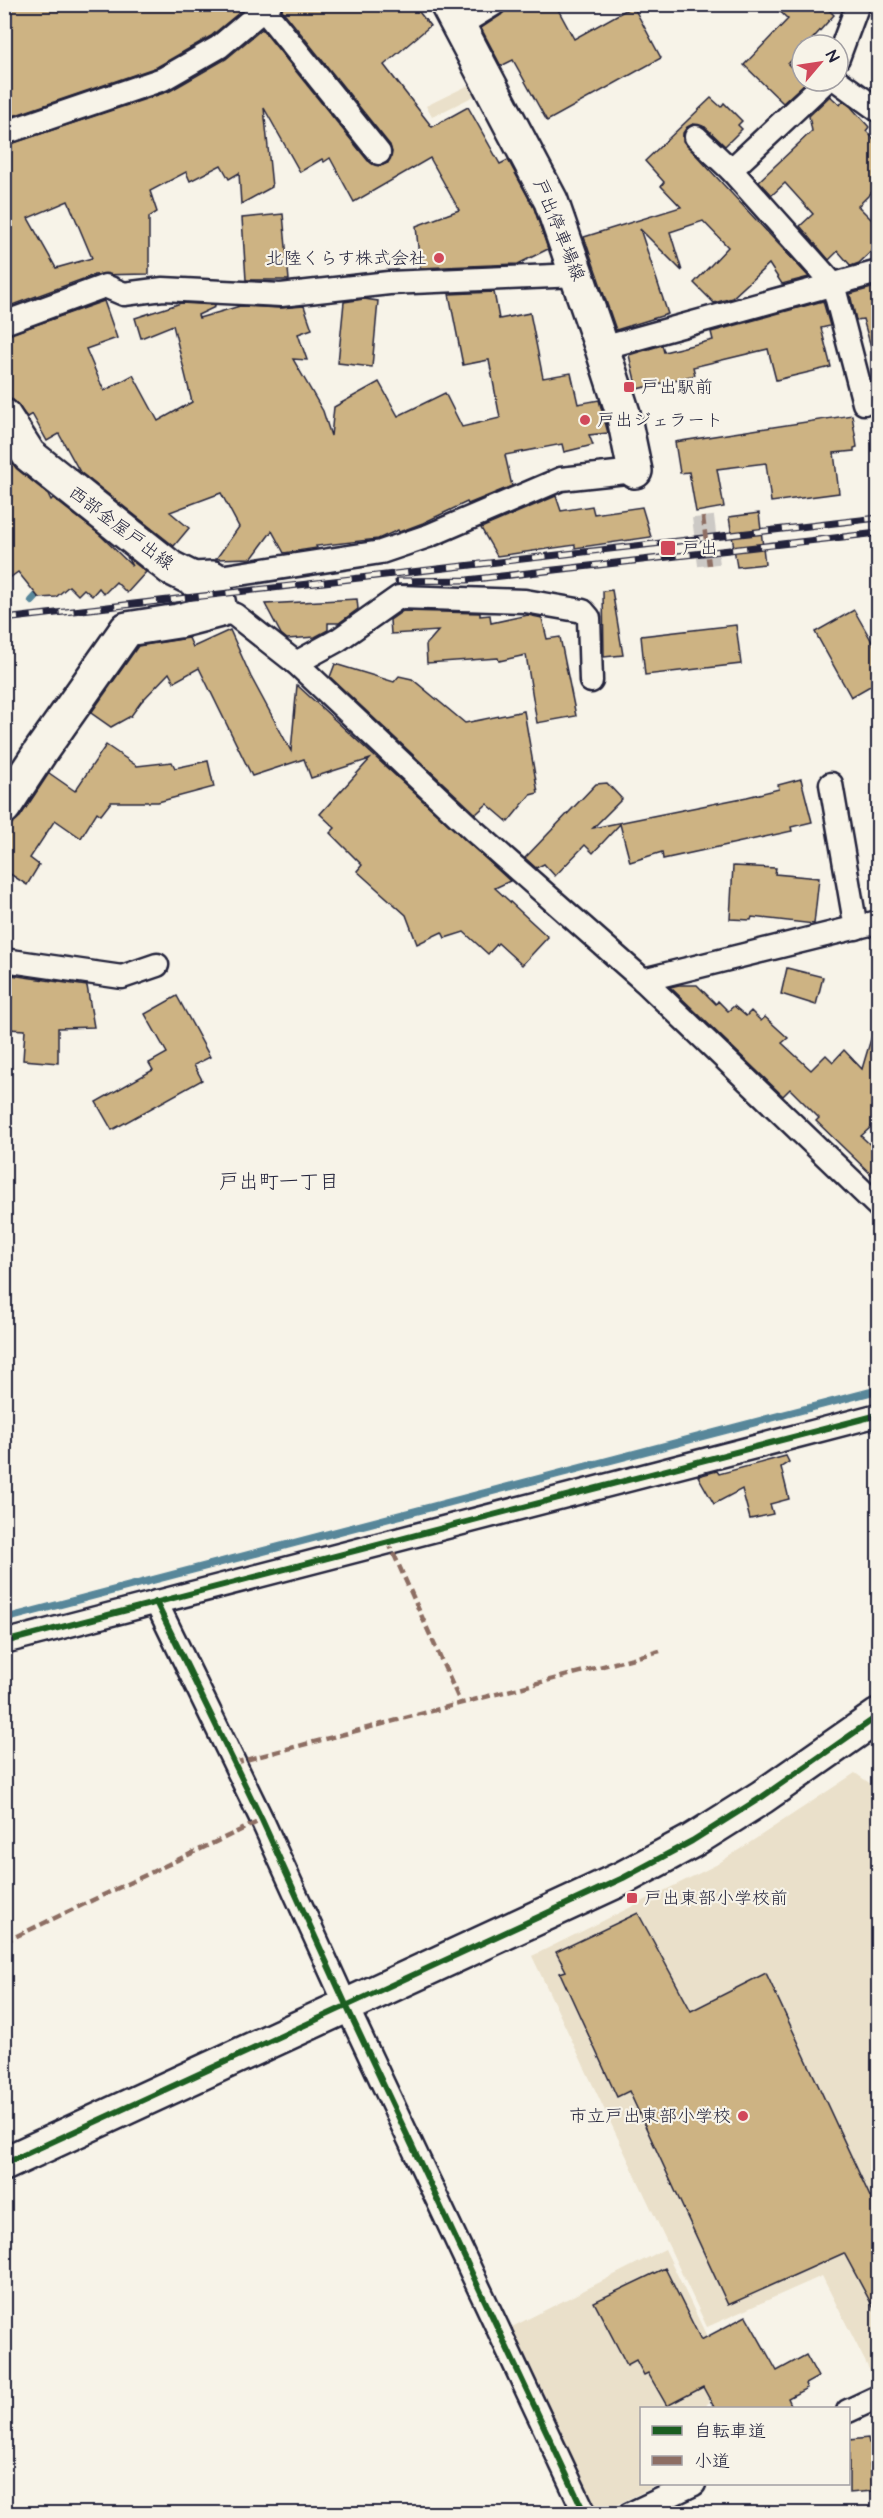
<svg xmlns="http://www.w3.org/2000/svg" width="883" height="2518" font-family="'Architects Daughter','Klee One',sans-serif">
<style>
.built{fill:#eae0ca}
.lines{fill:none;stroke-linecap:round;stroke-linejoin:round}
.stream{stroke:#58879a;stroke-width:8}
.building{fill:#cdb383;stroke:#22223b;stroke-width:1.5;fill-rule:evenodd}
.street-tunnel{stroke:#ccc9c5;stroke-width:22;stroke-dasharray:22 11;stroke-linecap:butt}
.street-casing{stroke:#22223b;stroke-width:27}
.secondary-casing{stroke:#22223b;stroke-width:38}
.street{stroke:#f7f3e8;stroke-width:22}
.secondary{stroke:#f7f3e8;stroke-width:33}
.rail-casing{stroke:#22223b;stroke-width:7}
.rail{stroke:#f7f3e8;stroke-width:4.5;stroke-dasharray:14;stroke-linecap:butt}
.quiet{stroke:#8d6e63;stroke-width:4.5;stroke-dasharray:9 4.5;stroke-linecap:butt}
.cycleway-casing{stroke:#f7f3e8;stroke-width:10}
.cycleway{stroke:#1b5e20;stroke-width:6}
.poi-dot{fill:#d1495b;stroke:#f7f3e8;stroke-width:2}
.labels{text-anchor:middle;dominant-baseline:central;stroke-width:4.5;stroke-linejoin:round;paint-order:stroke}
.street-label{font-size:18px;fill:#22223b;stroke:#f7f3e8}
.poi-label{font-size:18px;fill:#22223b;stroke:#f7f3e8;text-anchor:start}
.neighbourhood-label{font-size:20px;fill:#22223b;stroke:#f7f3e8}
</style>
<rect width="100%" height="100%" fill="#f7f3e8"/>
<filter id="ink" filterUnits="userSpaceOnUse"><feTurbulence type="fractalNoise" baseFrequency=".0167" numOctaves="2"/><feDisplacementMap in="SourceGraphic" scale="12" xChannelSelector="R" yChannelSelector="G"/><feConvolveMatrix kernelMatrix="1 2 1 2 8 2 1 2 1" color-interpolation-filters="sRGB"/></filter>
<g filter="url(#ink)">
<!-- built -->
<g class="built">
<path d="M477,81L482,92L432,117L426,106Z"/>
<path d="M855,1773L878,1789V2375L870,2371L822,2276L707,2327L532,1956L716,1865Z"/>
<path d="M665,2249L721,2366L706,2408H642V2484H653V2487L604,2511L593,2504L512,2327Z"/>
</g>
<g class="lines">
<!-- stream -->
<g class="stream">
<path d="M32,601L44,588"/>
<path d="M4,1619L878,1390"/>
</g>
</g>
<!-- building -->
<g class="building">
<path d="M4,4H234L240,12L211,36L157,67L4,119Z"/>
<path d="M284,4H413L430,26L384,65L432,127L468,107L500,164L508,160L534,208L548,249L518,264L420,268L416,226L459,210L430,158L354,202L330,158L324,162L322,159L300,172L264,108L272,187L241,204L239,173L229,179L221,165L190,181L186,172L150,191L157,212L149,217V274L94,275L4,308V146L170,91L226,59L262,29L368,161L380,166L388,163L392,152L390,145L282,10ZM68,201L92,258L56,268L28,218Z"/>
<path d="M507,4H555L574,39L633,6L661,58L547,121L513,60L501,66L481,28L501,15Z"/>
<path d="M772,4H823L834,15L807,45H802V50L788,64L802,78V81L806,82L783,103L744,65L788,19Z"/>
<path d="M830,96L840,105L843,101L851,107L869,127L866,131L879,144V185L858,206L879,227V244L859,263L851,266L838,251L829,260L800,226L813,214L785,183L772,195L759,181L812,131L809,116Z"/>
<path d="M711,98L721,107L724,103L742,121L738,125L742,129L725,146L705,127L693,124L687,127L683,133V141L809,277L782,284L769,264L732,298L714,303L694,283L728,247L703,221L670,232L682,271L640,229L668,314L616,330L584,237L681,207L661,186L664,182L645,161Z"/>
<path d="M283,214L289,280H246L242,218Z"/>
<path d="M879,286V353L873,354L863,319L856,320L850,294Z"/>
<path d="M494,292L499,319L530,313L543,378L571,373L578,404L599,400L608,433L589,435L593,445L564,452L562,444L505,455L512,486L468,504L467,502L423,523L399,532L398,530L378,539L316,546L317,548L284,553L272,531L252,558L216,559L239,527L221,493L170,512L189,528L174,546L80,472L59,434L47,441L32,414L27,417L13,400L4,397V336L104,301L117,338L86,349L104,391L133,375L158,421L192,402L173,325L141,338L135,318L181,303L215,305V307L198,315L199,318L240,306L280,308L304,306L312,329L298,334L307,360L293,359L323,411L331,436L334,407L379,382L398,416L445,393L462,427L500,418L489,360L463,365L449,294Z"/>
<path d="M364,299L378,301L372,367L338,363L344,302Z"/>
<path d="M823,301L830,326L821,328L831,367L776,380L768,349L693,367L695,375L637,389L629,355L662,345L664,352L713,340L711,332Z"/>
<path d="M852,415L857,447L854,448V451L834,453L839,493L771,502L766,463L717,469L724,507L696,512L689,472L680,473L675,442Z"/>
<path d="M4,452L17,469L48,494L51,500L53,498L99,534L132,566L127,557L146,572L127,593L116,582L104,594L99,588L92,596L84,589L78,595L69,586L56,597L39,598L18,572L4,582Z"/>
<path d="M556,496L561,511L592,506L594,514L642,507L651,537L575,548V545L497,556L481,528Z"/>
<path d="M759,513L765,564L737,567L729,517Z"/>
<path d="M612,590L623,655L604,657L603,591Z"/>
<path d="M357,599L358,609L339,623H328V630L315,637L287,639L281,634L265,604Z"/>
<path d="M854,610L879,654V681L851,697L815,632Z"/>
<path d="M403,611L480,613V616L490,615L491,623L528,615L542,618L547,639L560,637L576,716L537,723L526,655L499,661L498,658L427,663L426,645L438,631L391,634L390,620Z"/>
<path d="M736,625L741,664L645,675L641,636Z"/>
<path d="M230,630L251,677L291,751L297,685L510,881L495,888L548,937L522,965L498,943L488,954L464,932L445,938L442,932L417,944L406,915L357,871L362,865L330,833L335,828L320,814L370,759L311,778L304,759L252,776L199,668L174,682L169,673L141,702L131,716L111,727L91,713L138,646L189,638L193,647Z"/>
<path d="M335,664L394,682L399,676L412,679L465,723L524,711L538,793L530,795L508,822L487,804L476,814L330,677Z"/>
<path d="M106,745L137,766L172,762L175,768L208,761L214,787L158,802H111L101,815L97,812L81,838L55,820L30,858L39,865L27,885L4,870V833L10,824L20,817L49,773L75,791Z"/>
<path d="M801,779L812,822L791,827L792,831L663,859L662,852L630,862L620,824L593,853L585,845L555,876L544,864L536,868L525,858L596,784L607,783L622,799L593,828L747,797L779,789L778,785Z"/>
<path d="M733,866L776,868L775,874L819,878L814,924L752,917L751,920L730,919Z"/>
<path d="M787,968L823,977L816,1005L781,994Z"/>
<path d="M4,974L87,986L94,1027L58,1028V1063L23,1060L25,1030L8,1029L12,993L4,992Z"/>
<path d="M679,985H697L716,1004L718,1001L728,1011L734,1006L746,1016L751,1011L761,1021L765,1017L788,1038L782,1043L811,1070L826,1055L833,1062L844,1050L862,1069L873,1032L879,1033V1120L861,1136L879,1153V1182L816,1121L819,1118L790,1089L783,1096L670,987Z"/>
<path d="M177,996L210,1057L194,1065L202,1080L112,1130L96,1102L153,1070L149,1063L167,1053L145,1014Z"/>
<path d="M786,1456L789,1462L781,1467L789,1499L770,1504L773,1514L750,1519L742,1489L714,1504L698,1476L717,1471L719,1474Z"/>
<path d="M638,1913L691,2011L766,1973L879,2216V2318L844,2253L728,2305L629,2091L617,2097L560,1973L566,1971L556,1952Z"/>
<path d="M665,2268L701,2340L746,2316L777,2371L806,2355L818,2377L805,2384L807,2388L788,2398L793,2409H715L703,2387L667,2406L648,2373L644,2375L636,2360L627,2365L594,2302Z"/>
<path d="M868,2438L869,2443H873L875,2463H870L873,2491L849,2493V2440Z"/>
</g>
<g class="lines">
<!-- street-tunnel -->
<path class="street-tunnel" d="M703,517L709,565"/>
<!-- street casing -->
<g class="street-casing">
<g id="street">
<path d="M264,10L379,153"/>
<path d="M458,26L494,4"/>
<path d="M838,58L858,4"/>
<path d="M826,81L731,170L833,284L864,403"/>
<path d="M838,81L878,110"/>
<path d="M4,133L163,79L219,47L270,4"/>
<path d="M696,137L731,170"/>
<path d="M4,323L105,286L124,294L163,289L281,295L389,283L578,275"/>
<path d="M602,348L878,272"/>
<path d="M213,578L381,552L428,536L561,479L635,471"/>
<path d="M220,610L235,615L296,663L474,831L643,980L878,1206"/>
<path d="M296,663L338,640L399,597L525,601L583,611L589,618L591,681"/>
<path d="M831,784L856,928"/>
<path d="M4,960L122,977L157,965"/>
<path d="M643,980L878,922"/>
<path d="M156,1602L262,1820L346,2005L585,2514"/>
<path d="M4,1642L878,1415"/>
<path d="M848,2411L878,2397"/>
<path d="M630,2514L694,2484"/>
</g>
</g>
<!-- secondary casing -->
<g class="secondary-casing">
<g id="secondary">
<path d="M447,4L551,201L602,348L623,413L635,471"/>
<path d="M4,416L29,455L171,568L193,579L213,578L220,610L178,621L127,629L41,751L4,807"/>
<path d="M4,2164L623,1878L692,1841L762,1797L878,1716"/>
</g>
</g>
<!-- street -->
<use href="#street" class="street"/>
<!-- secondary -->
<use href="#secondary" class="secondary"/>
<!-- rail casing -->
<g class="rail-casing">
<g id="rail">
<path d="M398,581L467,580L878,533"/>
<path d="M4,619L878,518"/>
</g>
</g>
<!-- rail -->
<use href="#rail" class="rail"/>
<!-- quiet -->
<g class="quiet">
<path d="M703,517L709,565"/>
<path d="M388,1541L461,1704"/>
<path d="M234,1763L660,1651"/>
<path d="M4,1942L262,1820"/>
</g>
<!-- cycleway casing -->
<g class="cycleway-casing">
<g id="cycleway">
<path d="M156,1602L262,1820L346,2005L585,2514"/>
<path d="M4,1642L878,1415"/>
<path d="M4,2164L623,1878L692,1841L762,1797L878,1716"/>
</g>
</g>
<!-- cycleway -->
<use href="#cycleway" class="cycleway"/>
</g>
</g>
<!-- markers -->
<g class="poi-dot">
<circle cx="439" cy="258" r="6"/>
<rect x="623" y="381" width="12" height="12" rx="3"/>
<circle cx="585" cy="420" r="6"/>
<rect x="660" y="540" width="16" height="16" rx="3"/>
<rect x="626" y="1892" width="12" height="12" rx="3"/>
<circle cx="743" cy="2116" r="6"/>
</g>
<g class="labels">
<!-- street labels -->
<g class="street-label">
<text transform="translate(559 230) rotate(68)">戸出停車場線</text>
<text transform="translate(121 528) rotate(37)">西部金屋戸出線</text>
</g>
<!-- poi labels -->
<g class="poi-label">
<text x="427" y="258" text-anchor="end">北陸くらす株式会社</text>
<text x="641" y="387">戸出駅前</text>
<text x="597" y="420">戸出ジェラート</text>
<text x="682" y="548">戸出</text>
<text x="644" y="1898">戸出東部小学校前</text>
<text x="731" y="2116" text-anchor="end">市立戸出東部小学校</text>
</g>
<!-- neighbourhood labels -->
<g class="neighbourhood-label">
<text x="279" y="1182">戸出町一丁目</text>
</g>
</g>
<!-- margin -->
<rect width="883" height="2518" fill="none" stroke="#f7f3e8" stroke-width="24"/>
<rect x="12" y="12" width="859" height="2494" fill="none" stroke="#22223b" stroke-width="2" filter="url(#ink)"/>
<!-- legend -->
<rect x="640" y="2407" width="210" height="78" fill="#f7f3e8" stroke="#a29fa3" stroke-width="1.5"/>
<rect x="652" y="2426" width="30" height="9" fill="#1b5e20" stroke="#a29fa3" stroke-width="1.5"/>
<text x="694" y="2437" font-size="18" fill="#22223b">自転車道</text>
<rect x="652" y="2456" width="30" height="9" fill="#8d6e63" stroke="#a29fa3" stroke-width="1.5"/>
<text x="694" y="2467" font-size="18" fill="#22223b">小道</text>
<!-- north arrow -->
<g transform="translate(820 63) rotate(61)"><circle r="28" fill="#f7f3e8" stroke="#a29fa3" stroke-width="1.5"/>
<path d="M0-4.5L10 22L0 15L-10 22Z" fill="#d1495b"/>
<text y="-9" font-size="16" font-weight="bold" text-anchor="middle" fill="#22223b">N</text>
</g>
</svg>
